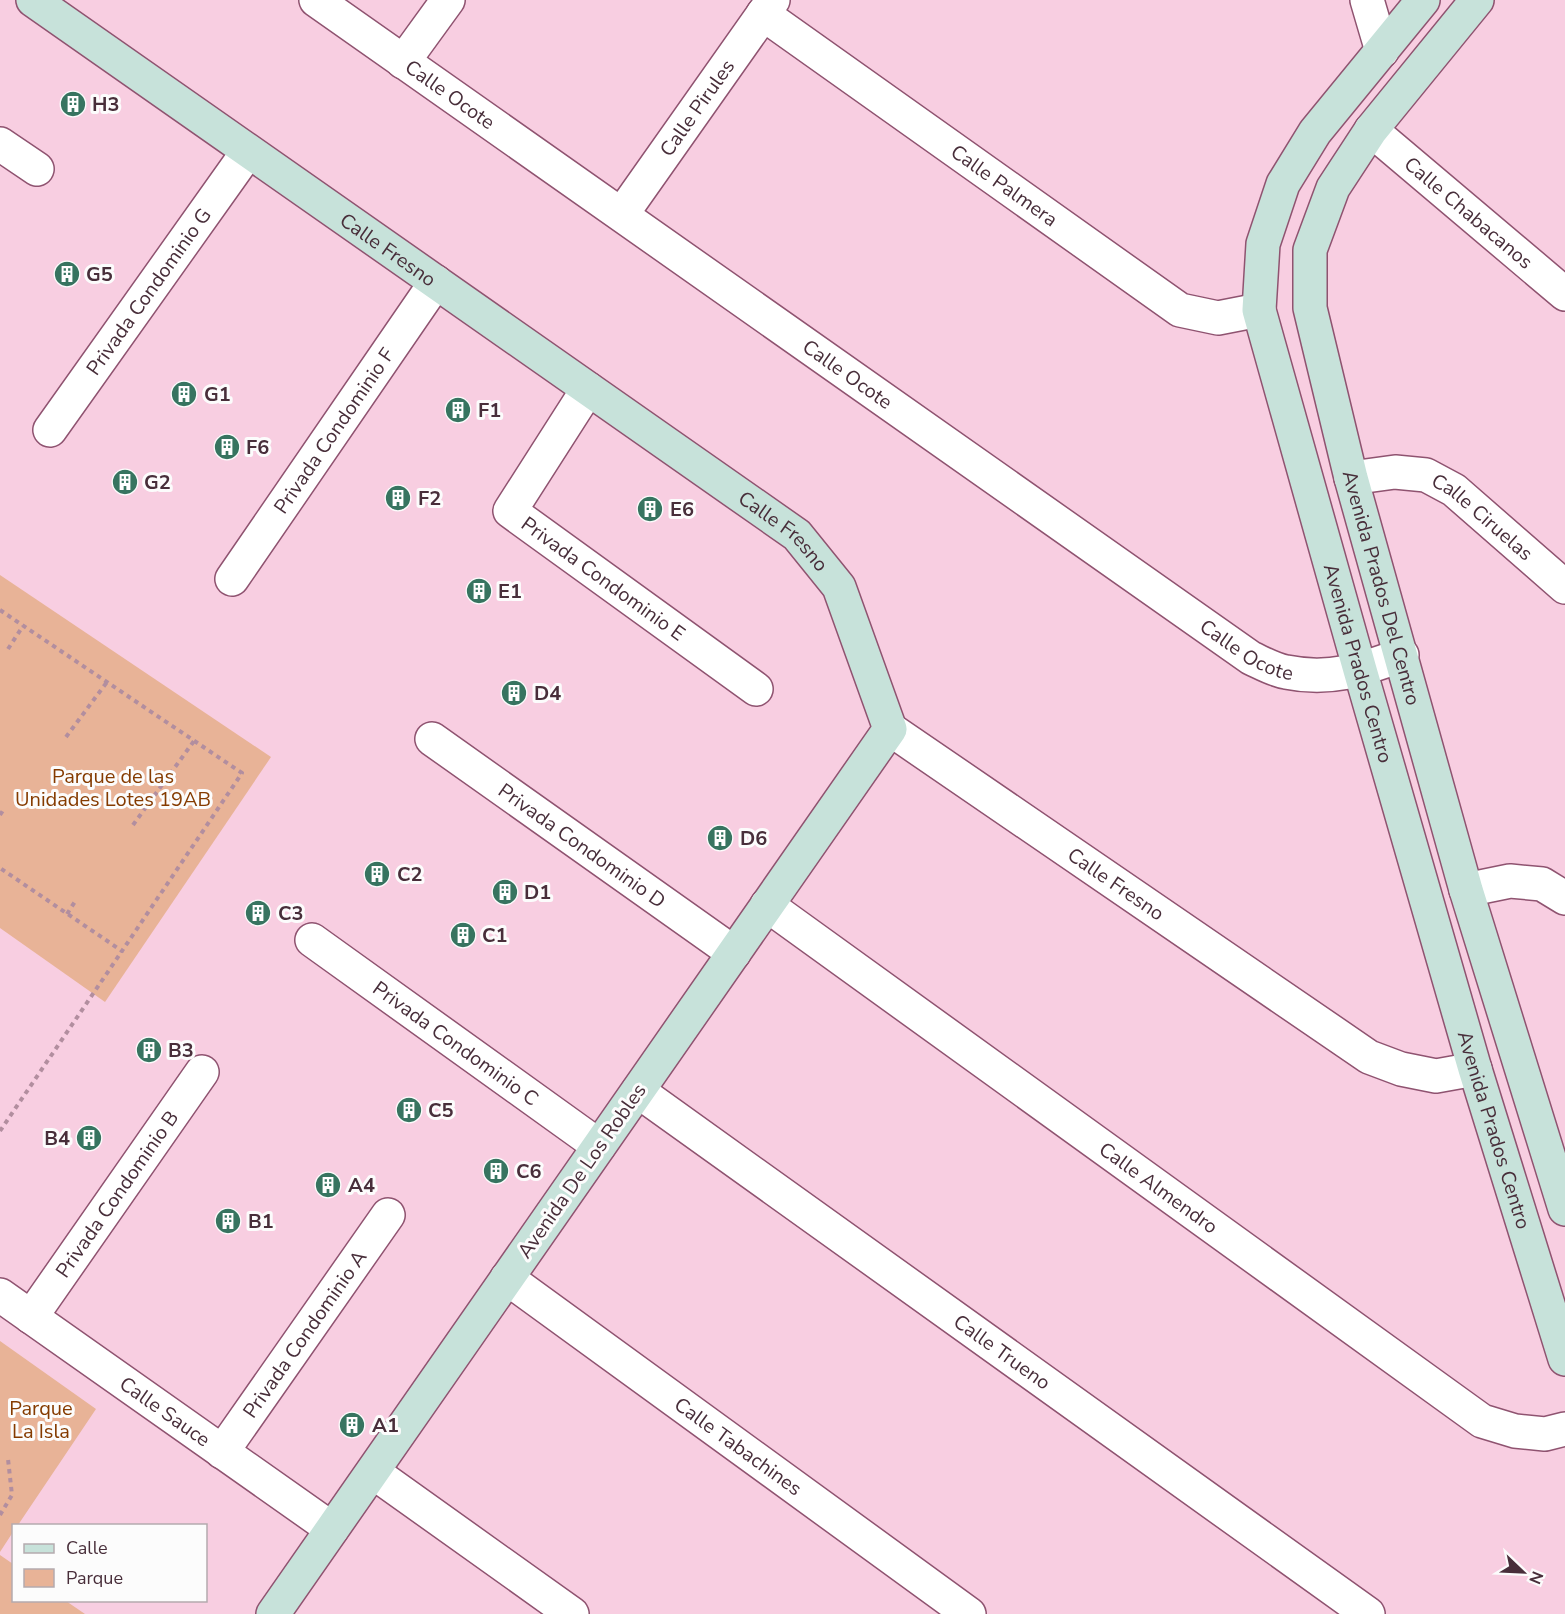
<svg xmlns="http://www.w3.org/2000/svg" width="1565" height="1614" font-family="'Nunito Sans',sans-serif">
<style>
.green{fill:#e8b397}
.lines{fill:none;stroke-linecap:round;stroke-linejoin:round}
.street-casing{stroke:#8f5370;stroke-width:36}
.secondary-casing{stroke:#8f5370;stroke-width:36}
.path{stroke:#b28e9f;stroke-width:4;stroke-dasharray:4.5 4.5;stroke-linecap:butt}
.street{stroke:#fff;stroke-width:33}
.secondary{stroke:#c7e2da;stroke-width:33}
.labels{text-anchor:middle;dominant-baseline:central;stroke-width:6;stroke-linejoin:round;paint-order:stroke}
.street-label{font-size:20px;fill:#482e3a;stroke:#fcfcfc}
.poi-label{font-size:20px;font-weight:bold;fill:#482e3a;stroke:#fcfcfc;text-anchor:start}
.park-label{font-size:20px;fill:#853b00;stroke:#fcfcfc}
</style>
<rect width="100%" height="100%" fill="#f8cee1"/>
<!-- green -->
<g class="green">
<path d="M0,575L271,757L105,1002L0,928Z"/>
<path d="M0,1341L96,1409L18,1525L14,1526L13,1532L0,1552Z"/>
<path d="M0,1555L13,1564L14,1600L66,1601L85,1614H0Z"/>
</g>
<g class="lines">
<!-- street casing -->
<g class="street-casing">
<g id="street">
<path id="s1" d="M316,0L1251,658C1262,663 1274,670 1286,672C1330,681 1361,670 1402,655"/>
<path d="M1367,0L1382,51"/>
<path id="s2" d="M763,14L1180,310L1218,318L1259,310"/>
<path d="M403,62L448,0"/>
<path id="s3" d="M1371,130L1565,294"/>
<path d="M0,144L37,169"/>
<path id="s4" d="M622,214L773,0"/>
<path id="s5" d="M588,389L510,511L756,689"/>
<path id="s6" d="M50,430L247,153"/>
<path id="s7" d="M1351,478L1395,472L1426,475L1454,490L1565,587"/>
<path id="s8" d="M232,579L436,282"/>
<path id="s9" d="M890,729L1369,1057L1401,1069L1436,1076L1475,1069"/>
<path id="s10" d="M432,739L734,953"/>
<path d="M1466,890L1510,881L1542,884L1565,898"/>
<path id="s11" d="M767,905L1482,1421L1515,1431L1545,1434L1565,1429"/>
<path id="s12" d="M312,940L599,1146"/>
<path id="s13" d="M638,1091L1368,1614"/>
<path id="s14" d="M507,1278L969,1614"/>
<path id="s15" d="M0,1295L332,1529"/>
<path id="s16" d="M31,1317L202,1072"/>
<path id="s17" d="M222,1452L388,1215"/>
<path d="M373,1472L572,1614"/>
</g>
</g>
<!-- secondary casing -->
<g class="secondary-casing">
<g id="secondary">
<path id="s18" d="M33,0C286,180 542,356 797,535L839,587L890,729L273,1614"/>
<path id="s19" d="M1423,0L1315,132L1283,184L1263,244L1259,310L1360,670L1475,1069L1565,1359"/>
<path id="s20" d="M1477,0L1371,130L1333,188L1310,250V308L1351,478L1466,890L1565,1209"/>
</g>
</g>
<!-- path -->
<g class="path">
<path d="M0,610L242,773L122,951L0,868"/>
<path d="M8,649L23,626"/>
<path d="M66,737L107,682"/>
<path d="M0,815L4,809"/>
<path d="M133,825L194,741"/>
<path d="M67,914L76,900"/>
<path d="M0,1131L122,951"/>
<path d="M0,1515L12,1495L8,1459"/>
</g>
<!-- street -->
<use href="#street" class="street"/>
<!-- secondary -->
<use href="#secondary" class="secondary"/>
</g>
<!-- icons -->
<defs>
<g id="building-disc" transform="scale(1.35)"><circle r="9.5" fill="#377460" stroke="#fcfcfc"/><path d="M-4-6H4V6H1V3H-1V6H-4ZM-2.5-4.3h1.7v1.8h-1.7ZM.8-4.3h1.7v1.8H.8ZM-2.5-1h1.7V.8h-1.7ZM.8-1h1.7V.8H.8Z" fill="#fff"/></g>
</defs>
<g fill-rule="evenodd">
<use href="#building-disc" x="73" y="104"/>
<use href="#building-disc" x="67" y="274"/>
<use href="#building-disc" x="184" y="394"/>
<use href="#building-disc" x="458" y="410"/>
<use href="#building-disc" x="227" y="447"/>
<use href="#building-disc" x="125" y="482"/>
<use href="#building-disc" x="398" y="498"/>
<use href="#building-disc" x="650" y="509"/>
<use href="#building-disc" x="479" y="591"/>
<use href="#building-disc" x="514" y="693"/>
<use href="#building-disc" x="720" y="838"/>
<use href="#building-disc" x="377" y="874"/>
<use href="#building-disc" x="505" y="892"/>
<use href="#building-disc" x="258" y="913"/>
<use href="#building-disc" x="463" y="935"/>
<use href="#building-disc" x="149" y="1050"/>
<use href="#building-disc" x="409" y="1110"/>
<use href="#building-disc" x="89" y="1138"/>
<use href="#building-disc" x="496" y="1171"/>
<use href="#building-disc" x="328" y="1185"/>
<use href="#building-disc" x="228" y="1221"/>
<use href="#building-disc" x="352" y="1425"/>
</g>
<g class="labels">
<!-- street labels -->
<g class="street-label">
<text stroke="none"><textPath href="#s1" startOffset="164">Calle Ocote</textPath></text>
<text stroke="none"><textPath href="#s4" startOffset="130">Calle Pirules</textPath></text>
<text stroke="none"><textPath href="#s2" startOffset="296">Calle Palmera</textPath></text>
<text stroke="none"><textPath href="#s3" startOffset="128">Calle Chabacanos</textPath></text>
<text stroke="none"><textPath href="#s18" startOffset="434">Calle Fresno</textPath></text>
<text stroke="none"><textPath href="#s6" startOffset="170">Privada Condominio G</textPath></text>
<text stroke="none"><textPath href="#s1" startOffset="650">Calle Ocote</textPath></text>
<text stroke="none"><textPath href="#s8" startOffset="180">Privada Condominio F</textPath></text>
<text stroke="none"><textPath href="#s7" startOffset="146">Calle Ciruelas</textPath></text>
<text stroke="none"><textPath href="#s18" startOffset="920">Calle Fresno</textPath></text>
<text stroke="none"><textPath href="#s5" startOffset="260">Privada Condominio E</textPath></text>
<text stroke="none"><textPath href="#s20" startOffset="650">Avenida Prados Del Centro</textPath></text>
<text stroke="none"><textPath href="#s1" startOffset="1136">Calle Ocote</textPath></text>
<text stroke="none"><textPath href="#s19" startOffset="728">Avenida Prados Centro</textPath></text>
<text stroke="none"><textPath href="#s10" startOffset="184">Privada Condominio D</textPath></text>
<text stroke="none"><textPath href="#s9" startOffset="274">Calle Fresno</textPath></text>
<text stroke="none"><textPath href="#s12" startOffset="177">Privada Condominio C</textPath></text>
<text stroke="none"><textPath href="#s19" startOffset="1214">Avenida Prados Centro</textPath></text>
<text transform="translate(582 1171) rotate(-55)">Avenida De Los Robles</text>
<text stroke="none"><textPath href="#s11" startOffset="483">Calle Almendro</textPath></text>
<text stroke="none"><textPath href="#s16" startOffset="150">Privada Condominio B</textPath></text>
<text stroke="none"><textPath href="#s17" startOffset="144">Privada Condominio A</textPath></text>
<text stroke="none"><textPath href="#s13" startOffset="448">Calle Trueno</textPath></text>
<text stroke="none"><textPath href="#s15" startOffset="202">Calle Sauce</textPath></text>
<text stroke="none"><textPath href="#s14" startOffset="286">Calle Tabachines</textPath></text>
</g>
<!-- poi labels -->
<g class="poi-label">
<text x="92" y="104">H3</text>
<text x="86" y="274">G5</text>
<text x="204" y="394">G1</text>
<text x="478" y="410">F1</text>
<text x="246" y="447">F6</text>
<text x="144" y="482">G2</text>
<text x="418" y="498">F2</text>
<text x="670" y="509">E6</text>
<text x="498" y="591">E1</text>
<text x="534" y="693">D4</text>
<text x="740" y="838">D6</text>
<text x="397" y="874">C2</text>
<text x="524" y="892">D1</text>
<text x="278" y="913">C3</text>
<text x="482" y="935">C1</text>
<text x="168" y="1050">B3</text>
<text x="428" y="1110">C5</text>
<text x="70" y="1138" text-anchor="end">B4</text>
<text x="516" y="1171">C6</text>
<text x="348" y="1185">A4</text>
<text x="248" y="1221">B1</text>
<text x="372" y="1425">A1</text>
</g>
<!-- park labels -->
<g class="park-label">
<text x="113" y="776">Parque de las<tspan x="113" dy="23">Unidades Lotes 19AB</tspan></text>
<text x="41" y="1408">Parque<tspan x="41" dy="23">La Isla</tspan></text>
</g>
</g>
<!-- legend -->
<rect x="12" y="1524" width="195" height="78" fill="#fcfcfc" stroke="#b4aaae" stroke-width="1.5"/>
<rect x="24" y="1544" width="30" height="9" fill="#c7e2da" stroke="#b4aaae" stroke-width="1.5"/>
<text x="66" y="1554" font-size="18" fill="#482e3a">Calle</text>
<rect x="24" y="1569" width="30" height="18" fill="#e8b397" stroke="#b4aaae" stroke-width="1.5"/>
<text x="66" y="1584" font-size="18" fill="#482e3a">Parque</text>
<!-- north arrow -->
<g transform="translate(1523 1572) rotate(113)" stroke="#fcfcfc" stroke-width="4.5" paint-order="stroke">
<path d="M0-4.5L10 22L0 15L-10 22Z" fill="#482e3a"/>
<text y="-9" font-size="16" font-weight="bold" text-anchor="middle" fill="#482e3a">N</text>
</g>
</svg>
